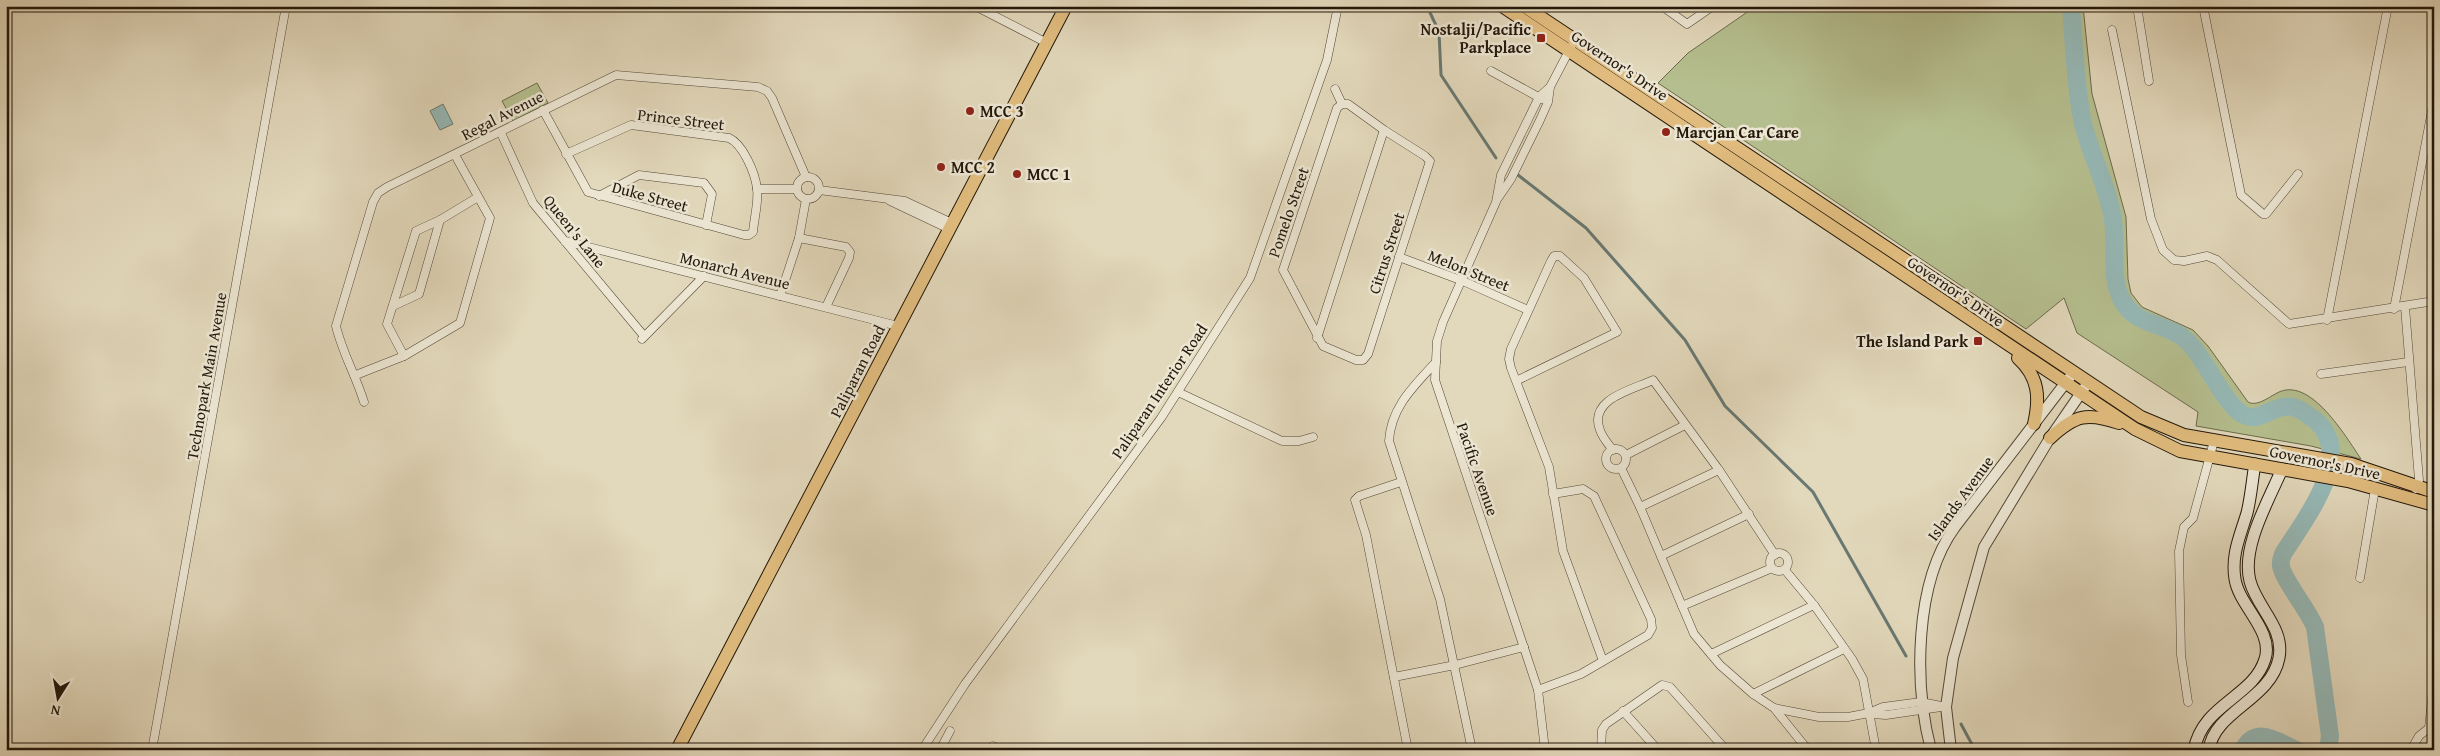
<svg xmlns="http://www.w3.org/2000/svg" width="2440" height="756" font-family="'Gentium Book Plus',serif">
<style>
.green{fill:#b5be8e;stroke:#6c6a4c}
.water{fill:#96b9b7;stroke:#687872}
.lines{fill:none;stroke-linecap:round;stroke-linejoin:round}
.stream{stroke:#687872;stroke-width:3}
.river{stroke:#96b9b7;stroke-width:18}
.minor-casing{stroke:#534736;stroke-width:9}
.tertiary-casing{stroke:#534736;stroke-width:12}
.secondary-casing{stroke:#23170a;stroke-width:13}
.primary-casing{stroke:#23170a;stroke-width:14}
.trunk-casing{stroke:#23170a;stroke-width:14}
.minor{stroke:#ece6d3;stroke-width:8}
.tertiary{stroke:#ece6d3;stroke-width:10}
.secondary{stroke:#ece6d3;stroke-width:11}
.primary{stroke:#e1bc7e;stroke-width:12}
.trunk{stroke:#e1bc7e;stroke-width:12}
.poi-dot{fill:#8f2418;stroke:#ece6d3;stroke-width:2}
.labels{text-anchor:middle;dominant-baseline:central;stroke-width:5;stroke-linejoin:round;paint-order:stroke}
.poi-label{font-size:16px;font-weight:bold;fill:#23170a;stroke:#ece6d3;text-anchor:start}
.street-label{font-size:16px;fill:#23170a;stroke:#ece6d3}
</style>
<rect width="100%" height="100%" fill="#e2d8bb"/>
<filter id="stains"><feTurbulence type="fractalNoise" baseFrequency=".004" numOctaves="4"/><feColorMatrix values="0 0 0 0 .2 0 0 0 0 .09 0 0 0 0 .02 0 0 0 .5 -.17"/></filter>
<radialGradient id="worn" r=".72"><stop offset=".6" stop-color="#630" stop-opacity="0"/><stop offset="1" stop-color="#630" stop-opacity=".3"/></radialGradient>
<!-- green -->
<g class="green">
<path d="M1756,6H2083L2092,94L2126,217L2128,279L2131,293L2142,307L2193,330L2208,346L2248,402C2257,407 2269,397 2277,393C2310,375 2346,437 2361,459L2311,446L2196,426L2198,412L2077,333L2064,298L2026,329L1658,83L1688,53Z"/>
<path d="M537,83L548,103L513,121L502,101Z"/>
</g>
<!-- water -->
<path class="water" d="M443,104L453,124L440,130L430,111Z"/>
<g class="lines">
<!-- stream -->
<g class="stream">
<path d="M1427,6L1439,32L1441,75L1496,158"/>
<path d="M1518,175L1586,228L1685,340L1725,406L1813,492L1906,656"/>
<path d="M1961,724L1975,750"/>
</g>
<!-- river -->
<g class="river">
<path d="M2071,6C2074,43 2075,82 2082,119C2089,153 2108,185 2113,220C2117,245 2109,279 2123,302C2137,326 2167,323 2186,340C2205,356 2226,410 2246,416C2261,422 2276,403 2293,407C2301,409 2308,415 2315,420C2357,455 2304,520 2283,554C2282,557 2280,562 2281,565C2281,577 2309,611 2315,627L2330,736L2328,750"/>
<path d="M2243,750C2256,725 2277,741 2296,750"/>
</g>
<!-- minor casing -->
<g class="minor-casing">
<g id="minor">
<path d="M975,6L1047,43"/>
<path d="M1662,6L1687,24L1713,6"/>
<path d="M2137,6L2149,81"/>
<path d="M2203,6L2241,195L2263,214H2266L2298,174"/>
<path d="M2112,30L2151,219L2163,250L2174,260L2184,261L2207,256L2217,260L2289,324L2434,301"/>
<path d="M1491,71L1542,99"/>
<path d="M1335,89L1342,104"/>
<path d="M1342,104H1348L1384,130L1425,156L1430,161L1368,354L1363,360H1356L1323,346L1283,270L1337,108Z"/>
<path d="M543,110L588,192L744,235H749L753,232C754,219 759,201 757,188C755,173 743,144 729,138L631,125L566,154"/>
<path d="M501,133L533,203L644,336"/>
<circle cx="808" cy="188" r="11"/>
<path d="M757,189H797"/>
<path d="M819,190L905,201L952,223"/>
<path d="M599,196L639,175L704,183L712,194L706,225"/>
<path d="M1498,198L1511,179L1540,120L1548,102L1550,87L1571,47"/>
<path d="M890,201L949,229"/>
<path d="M799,238L846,247L850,252L849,258L826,307"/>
<path d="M565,241L898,326"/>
<path d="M1399,257L1463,281L1528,310"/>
<path d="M780,296L799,238L806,199"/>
<path d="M393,306L419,294L440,220"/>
<path d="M2405,307L2419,480L2416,489"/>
<path d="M2394,309L2434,100"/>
<path d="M2327,320L2388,6"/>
<path d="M1317,338L1384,130"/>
<path d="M642,339L704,276"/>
<path d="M404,356L387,324L416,231L440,220L478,197"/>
<path d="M1436,362C1414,386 1391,407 1389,441L1440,599L1472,750"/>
<path d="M2321,374L2408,362"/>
<path d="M356,375L404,356L460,323L490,218L455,155"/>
<path d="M1516,381L1617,332L1584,278L1560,256H1554L1551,261L1511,349L1509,359L1511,368L1549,467L1563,551L1603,661"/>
<path d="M1178,392L1282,441H1299L1313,437"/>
<path d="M364,402C356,376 342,352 336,326L373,202L378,193L387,187L616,75L758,87L767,91L772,98L806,177"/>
<circle cx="1616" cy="459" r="10"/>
<path d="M1613,450C1608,444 1602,437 1600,430C1588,399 1632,390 1653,380L1719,470L1775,555"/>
<path d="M1626,455L1685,425"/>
<path d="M1621,468L1640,507L1694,634L1720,665L1753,694L1774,708L1819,717H1848L1869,713L1883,707L1921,702L1946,707"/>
<path d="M1401,482L1359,496L1355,500L1366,535L1408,750"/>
<path d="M1640,507L1719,470"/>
<circle cx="1779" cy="562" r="9"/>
<path d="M1661,556L1749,514"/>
<path d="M1785,570L1814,605L1852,659L1863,679L1876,750"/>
<path d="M2360,578L2375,489"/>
<path d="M1682,606L1772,568"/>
<path d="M1711,654L1814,605"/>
<path d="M1394,677L1455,665L1524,647"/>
<path d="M1538,690L1581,674L1648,635L1652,628L1651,619L1594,496L1583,489L1553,494"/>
<path d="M1753,694L1844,649"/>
<path d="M2188,702L2181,655L2179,551L2184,527L2193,518L2214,441"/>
<path d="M1774,708L1808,750"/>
<path d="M1623,711L1658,750"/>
<path d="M1871,714L1886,715L1941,707"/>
<path d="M2429,728L2434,681"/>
<path d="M152,750L286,6"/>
<path d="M922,750L965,684L1161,418L1250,278L1327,60L1338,6"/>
<path d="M940,750L950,731"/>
<path d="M991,750L993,746"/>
<path d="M1545,750L1538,690L1435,380L1437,341L1443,322L1496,202L1501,175L1539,97L1550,87"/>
<path d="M1601,750L1602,730L1606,724L1662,685L1670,687L1726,750"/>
<path d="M2411,750L2419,736L2429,728"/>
</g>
</g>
<!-- tertiary casing -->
<g class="tertiary-casing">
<g id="tertiary">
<path d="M1931,750C1914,685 1914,583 1955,527L2070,377"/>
<path d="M1951,750L1946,707L1953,658L1984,547L2050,438L2085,387"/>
</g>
</g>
<!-- secondary casing -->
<g class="secondary-casing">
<g id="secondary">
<path d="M2194,750C2203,703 2253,698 2265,659C2274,631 2239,606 2235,579C2231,555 2240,536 2247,513C2251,497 2252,481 2255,464"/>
<path d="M2209,750C2214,711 2271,700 2279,658C2285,628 2257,608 2250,581C2241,547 2269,500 2282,469"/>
</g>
</g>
<!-- primary casing -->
<g class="primary-casing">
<path id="primary" d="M677,750L1066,6"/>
</g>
<!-- trunk casing -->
<g class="trunk-casing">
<g id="trunk">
<path d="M1502,6L2066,383L2135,429L2180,451L2348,481L2434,505"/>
<path d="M1524,6L2141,417L2184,435L2351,464L2434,492"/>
<path d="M2018,358C2039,377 2040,398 2034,424"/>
<path d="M2050,438C2075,415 2087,412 2119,423"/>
</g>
</g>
<!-- minor -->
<use href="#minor" class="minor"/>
<!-- tertiary -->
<use href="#tertiary" class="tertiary"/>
<!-- secondary -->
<use href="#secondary" class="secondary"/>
<!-- primary -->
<use href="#primary" class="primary"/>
<!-- trunk -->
<use href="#trunk" class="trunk"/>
</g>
<!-- markers -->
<g class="poi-dot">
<rect x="1536" y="33" width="10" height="10" rx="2.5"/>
<circle cx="970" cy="111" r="5"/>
<circle cx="1666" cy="132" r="5"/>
<circle cx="941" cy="167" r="5"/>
<circle cx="1017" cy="174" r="5"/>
<rect x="1973" y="336" width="10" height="10" rx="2.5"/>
</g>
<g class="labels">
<!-- poi labels -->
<g class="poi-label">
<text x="1531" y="29" text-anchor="end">Nostalji/Pacific<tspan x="1531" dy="18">Parkplace</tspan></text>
<text x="980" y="111">MCC 3</text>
<text x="1676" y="132">Marcjan Car Care</text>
<text x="951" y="167">MCC 2</text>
<text x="1027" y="174">MCC 1</text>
<text x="1968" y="341" text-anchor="end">The Island Park</text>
</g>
<!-- street labels -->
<g class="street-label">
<text transform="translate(1620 65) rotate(34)">Governor's Drive</text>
<text transform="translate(502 115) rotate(-27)">Regal Avenue</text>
<text transform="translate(681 119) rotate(7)">Prince Street</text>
<text transform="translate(650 196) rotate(15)">Duke Street</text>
<text transform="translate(1288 212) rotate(-71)">Pomelo Street</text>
<text transform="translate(575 231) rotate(51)">Queen's Lane</text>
<text transform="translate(1386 253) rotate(-72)">Citrus Street</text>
<text transform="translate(735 270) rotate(14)">Monarch Avenue</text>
<text transform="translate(1469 270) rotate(22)">Melon Street</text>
<text transform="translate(1956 291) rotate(34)">Governor's Drive</text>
<text transform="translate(857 371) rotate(-63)">Paliparan Road</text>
<text transform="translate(206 376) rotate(-80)">Technopark Main Avenue</text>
<text transform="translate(1159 391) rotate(-56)">Paliparan Interior Road</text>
<text transform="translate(2325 462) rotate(12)">Governor's Drive</text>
<text transform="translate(1478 469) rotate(71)">Pacific Avenue</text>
<text transform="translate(1960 498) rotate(-54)">Islands Avenue</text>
</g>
</g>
<!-- margin -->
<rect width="2440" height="756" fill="none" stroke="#e2d8bb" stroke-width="25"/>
<rect x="8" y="8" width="2425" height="741" fill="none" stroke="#23170a" stroke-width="2.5"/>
<rect x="12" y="12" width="2415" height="731" fill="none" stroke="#23170a"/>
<!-- north arrow -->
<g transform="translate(58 698) rotate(191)" stroke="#ece6d3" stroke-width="4" paint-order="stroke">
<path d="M0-4L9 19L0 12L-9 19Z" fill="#23170a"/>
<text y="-8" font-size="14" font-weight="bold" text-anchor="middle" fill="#23170a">N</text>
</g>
<rect width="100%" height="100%" filter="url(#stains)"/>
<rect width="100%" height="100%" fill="url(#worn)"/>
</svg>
